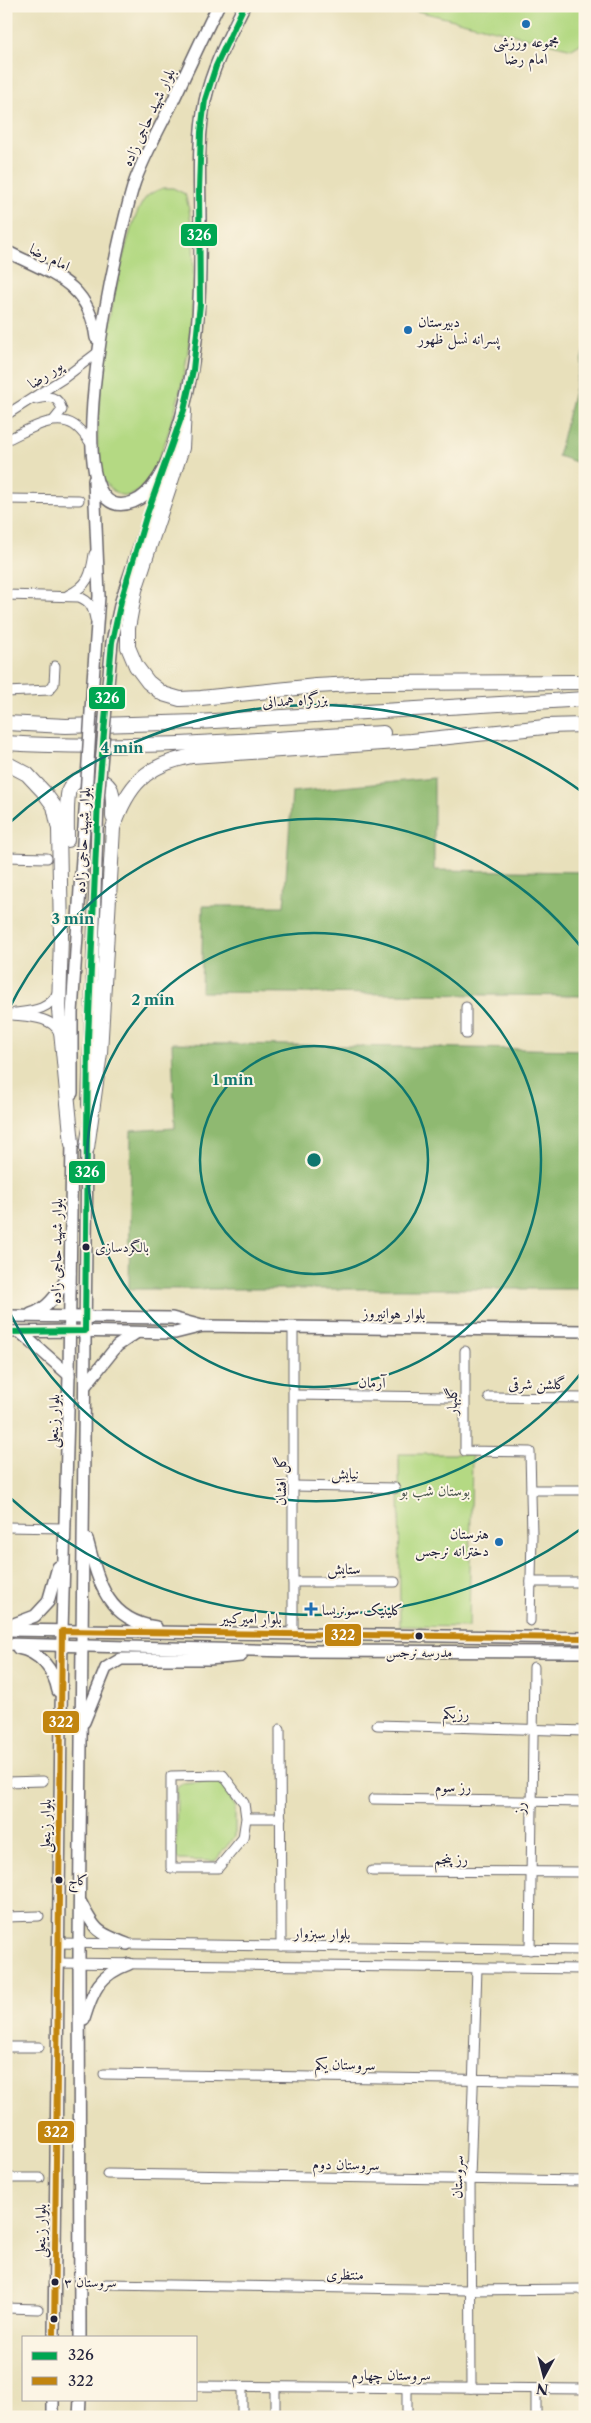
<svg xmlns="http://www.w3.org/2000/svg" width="591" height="2423" font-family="'Libre Caslon Text',Amiri,serif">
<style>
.green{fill:#b4d983;stroke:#6b7e5f}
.forest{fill:#8fb971;stroke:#586e56}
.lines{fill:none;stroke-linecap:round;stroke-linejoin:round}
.minor-casing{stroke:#676468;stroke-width:11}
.major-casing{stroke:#676468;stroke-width:14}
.highway-casing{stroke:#676468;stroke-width:16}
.minor{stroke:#fff;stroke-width:9}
.major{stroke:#fff;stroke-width:11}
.highway{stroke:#fff;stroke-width:14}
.major-bridge-casing{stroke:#676468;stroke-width:14;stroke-linecap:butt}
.major-bridge{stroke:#fff;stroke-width:11}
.bus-1-casing{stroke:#fcf5e5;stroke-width:10}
.bus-2-casing{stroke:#fcf5e5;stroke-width:10}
.bus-1{stroke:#00a651;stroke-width:6}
.bus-2{stroke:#c2850f;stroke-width:6}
.ring{fill:none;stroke:#0f766e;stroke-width:2.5}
.poi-dot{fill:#1f6fb2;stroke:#fcf5e5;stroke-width:2}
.bus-dot{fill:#22223b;stroke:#fcf5e5;stroke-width:2}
.labels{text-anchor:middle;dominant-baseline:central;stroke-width:4;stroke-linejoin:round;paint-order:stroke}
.bus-label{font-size:14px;fill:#22223b;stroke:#fcf5e5;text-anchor:start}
.poi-label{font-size:15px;fill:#22223b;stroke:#fcf5e5;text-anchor:start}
.street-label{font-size:15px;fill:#22223b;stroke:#fcf5e5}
.park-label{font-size:15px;fill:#4e5951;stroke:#fcf5e5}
.centre{fill:#0f766e;stroke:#fcf5e5;stroke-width:2.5}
.ring-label{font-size:15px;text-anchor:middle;font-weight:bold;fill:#0f766e;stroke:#fcf5e5;stroke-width:4;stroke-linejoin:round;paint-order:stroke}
.line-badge{stroke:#fcf5e5;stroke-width:2}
.badge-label{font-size:14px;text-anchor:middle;font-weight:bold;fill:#fff}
</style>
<rect width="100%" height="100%" fill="#fcf5e5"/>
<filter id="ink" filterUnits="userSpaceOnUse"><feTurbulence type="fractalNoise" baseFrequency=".02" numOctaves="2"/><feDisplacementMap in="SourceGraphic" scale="10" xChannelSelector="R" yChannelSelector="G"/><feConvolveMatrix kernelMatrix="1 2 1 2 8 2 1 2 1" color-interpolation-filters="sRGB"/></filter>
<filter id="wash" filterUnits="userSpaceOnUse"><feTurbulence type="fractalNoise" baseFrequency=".0096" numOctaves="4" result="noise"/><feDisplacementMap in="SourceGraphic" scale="20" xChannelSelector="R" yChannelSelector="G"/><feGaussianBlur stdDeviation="1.12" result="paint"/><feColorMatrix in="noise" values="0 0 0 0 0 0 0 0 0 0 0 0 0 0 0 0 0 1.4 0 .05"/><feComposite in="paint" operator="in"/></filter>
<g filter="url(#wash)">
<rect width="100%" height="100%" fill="#e8e0bb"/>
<!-- green -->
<g class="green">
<path d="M397,6H585V41L572,49Z"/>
<path d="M163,188H173L185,194C201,243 193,349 178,399C172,420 150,513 117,493C109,489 102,479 100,470C89,423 117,240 144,200C149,193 156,191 163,188Z"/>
<path d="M399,1454H472L469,1627L400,1626Z"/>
<path d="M220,1781L235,1806V1836L215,1861L179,1860L176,1857L177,1788L181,1784Z"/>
</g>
<!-- forest -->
<g class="forest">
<path d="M585,346V465L558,456Z"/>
<path d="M434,778V870L585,872V996L201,992L203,906H284L292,792Z"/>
<path d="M172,1043L585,1050V1289H129L131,1131L175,1128Z"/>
</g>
</g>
<g filter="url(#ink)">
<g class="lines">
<!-- minor casing -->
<g class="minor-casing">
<g id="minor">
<path d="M36,399C49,396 58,395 62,410L54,420"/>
<path d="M6,415L64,378L97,353"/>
<path d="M6,440C25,432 54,412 74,425C82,430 87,439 93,446"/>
<path d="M6,499L79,500"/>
<path d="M6,595L79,597C90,601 93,608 95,619"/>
<path d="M68,595C88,586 91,575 94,554"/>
<path d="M6,692L49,690L54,684L55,666"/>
<path d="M6,857L47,858"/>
<path d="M466,1007V1034"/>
<path d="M15,1013C32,1011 51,1010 58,991"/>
<path d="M6,1014C23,1017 52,1015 59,1033"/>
<path d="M293,1327V1634"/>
<path d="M465,1351V1451L530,1452L532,1535L530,1621"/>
<path d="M294,1395L450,1397"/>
<path d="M489,1397L585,1398"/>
<path d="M294,1486L395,1488"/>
<path d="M531,1490H585"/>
<path d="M6,1527L63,1528"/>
<path d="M293,1582H395"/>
<path d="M531,1582H585"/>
<path d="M377,1725L585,1731"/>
<path d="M280,1729L281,1946"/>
<path d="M6,1782L43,1781"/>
<path d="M373,1799L585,1802"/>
<path d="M246,1818L244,1803L223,1775L171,1776V1868H218L243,1838L246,1818H281"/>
<path d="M372,1871L585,1872"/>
<path d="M6,1917L39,1916"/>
<path d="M58,1943L585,1950"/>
<path d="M530,1950L534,1667"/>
<path d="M58,1963L585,1969"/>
<path d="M6,2047H39"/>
<path d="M104,2074L585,2081"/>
<path d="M107,2174L585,2181"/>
<path d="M6,2178H40"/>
<path d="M106,2284L469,2290L585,2289"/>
<path d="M6,2308L38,2309"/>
<path d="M196,2386L585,2389"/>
<path d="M407,2388V2417"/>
<path d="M471,2388L470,2179L477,1968"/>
<path d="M242,2417V2387"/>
<path d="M275,2417V2387"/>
<path d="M536,2417V2389"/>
</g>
</g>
<!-- major casing -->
<g class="major-casing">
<g id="major">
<path d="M218,6C202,38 187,71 172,103C159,129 145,154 135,181C123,216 45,536 133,502C144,498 151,489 157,480C167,465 172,449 177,431C199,364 201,294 200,224C200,183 197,141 205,101C212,68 229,36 244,6"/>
<path d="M6,251C50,274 89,281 96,338"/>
<path d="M92,695L99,596L94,480"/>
<path d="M107,695L112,642L121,601L160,483"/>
<path d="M72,1093V1013L86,796"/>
<path d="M88,1105L98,800"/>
<path d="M31,1314C51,1308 59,1290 70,1273"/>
<path d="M6,1316L172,1318L202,1326"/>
<path d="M6,1332L69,1331L175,1333L203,1326L585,1331"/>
<path d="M20,1332L69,1375"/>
<path d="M85,1386L117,1346L136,1333"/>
<path d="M87,1539C98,1580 106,1620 156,1627"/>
<path d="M6,1627L35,1616L48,1602L58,1567"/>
<path d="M6,1630L585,1638"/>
<path d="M6,1644L292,1651L585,1652"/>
<path d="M18,1648C40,1652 54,1670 58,1691"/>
<path d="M84,1722L106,1668L121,1659H209L241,1656"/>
<path d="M81,1903C95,1931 98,1933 127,1944"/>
<path d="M84,2019C93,1990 99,1975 129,1964"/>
<path d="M54,2337L62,1631L69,1375L72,1137"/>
<path d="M80,2337L79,1944L87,1141"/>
<path d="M53,2417V2399"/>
<path d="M79,2417L80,2399"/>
</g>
</g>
<!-- highway casing -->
<g class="highway-casing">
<g id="highway">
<path d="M184,410L182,448L135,590L128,628V647L136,666L148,682L163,694L180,699L201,698L316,686L371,683L585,682"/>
<path d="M6,723L66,726L197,722L585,699"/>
<path d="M546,726L585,725"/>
<path d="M6,743C131,751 257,739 383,733"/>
<path d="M6,763L27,774L43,791L54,806L59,829L61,935L59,1010L72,1144"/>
<path d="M67,840C67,829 66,799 69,790C76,773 104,775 111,790C114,798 113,808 113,817"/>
<path d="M87,1148L100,1053L113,828C128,784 146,765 192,756L411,741L554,726"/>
</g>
</g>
<!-- minor -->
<use href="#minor" class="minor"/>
<!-- major -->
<use href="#major" class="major"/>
<!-- highway -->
<use href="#highway" class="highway"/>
<!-- major-bridge casing -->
<g class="major-bridge-casing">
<g id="major-bridge">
<path d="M86,796L92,695"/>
<path d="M98,800L107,695"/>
</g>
</g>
<!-- major-bridge -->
<use href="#major-bridge" class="major-bridge"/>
<!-- bus-1 casing -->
<g class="bus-1-casing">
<path id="bus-1" d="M6,1332L85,1331L88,1039L98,800L112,642L121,601L146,517L184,410L193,370L200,304L199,190L201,132L205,100L216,66L244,6"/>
</g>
<!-- bus-2 casing -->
<g class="bus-2-casing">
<path id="bus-2" d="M54,2337L62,1631L585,1638"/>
</g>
<!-- bus-1 -->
<use href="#bus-1" class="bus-1"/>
<!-- bus-2 -->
<use href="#bus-2" class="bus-2"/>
</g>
</g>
<!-- distance rings -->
<g class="ring">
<circle cx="314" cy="1160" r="114"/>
<circle cx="314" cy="1160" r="227"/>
<path d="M585 1368A341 341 0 0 1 8 1309M8 1011A341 341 0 0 1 585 952"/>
<path d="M585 1526A455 455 0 0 1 7 1495M7 825A455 455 0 0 1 585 794"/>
</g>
<!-- markers -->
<g class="poi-dot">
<circle cx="526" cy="24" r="5"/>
<circle cx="408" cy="330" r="5"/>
<circle cx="499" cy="1542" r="5"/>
<path d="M308.5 1601.5h5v5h5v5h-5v5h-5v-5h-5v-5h5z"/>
</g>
<g class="bus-dot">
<circle cx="86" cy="1247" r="4.5"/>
<circle cx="419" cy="1636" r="4.5"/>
<circle cx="59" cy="1880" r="4.5"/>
<circle cx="55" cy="2282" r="4.5"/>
<circle cx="54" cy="2319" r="4.5"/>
</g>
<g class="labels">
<!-- bus labels -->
<g class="bus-label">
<text x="95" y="1247">بالگردسازی</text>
<text x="419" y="1652" text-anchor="middle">مدرسه نرجس</text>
<text x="68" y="1880">کاج</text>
<text x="64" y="2282">سروستان ۳</text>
</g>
<!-- poi labels -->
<g class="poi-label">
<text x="526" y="41" text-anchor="middle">مجموعه ورزشی<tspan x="526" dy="17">امام رضا</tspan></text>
<text x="418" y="321">دبیرستان<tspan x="418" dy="17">پسرانه نسل ظهور</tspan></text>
<text x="489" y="1533" text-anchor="end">هنرستان<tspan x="489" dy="17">دخترانه نرجس</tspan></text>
<text x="322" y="1609">کلینیک سونریسا</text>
</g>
<!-- street labels -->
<g class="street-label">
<text transform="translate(148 117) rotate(-65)">بلوار شهید حاجی زاده</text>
<text transform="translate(50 257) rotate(27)">امام رضا</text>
<text transform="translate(45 374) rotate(-34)">پور رضا</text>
<text transform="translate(295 700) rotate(-3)">بزرگراه همدانی</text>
<text transform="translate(82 840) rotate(-87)">بلوار شهید حاجی زاده</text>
<text transform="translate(56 1251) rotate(-89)">بلوار شهید حاجی زاده</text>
<text transform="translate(394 1313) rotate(1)">بلوار هوانیروز</text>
<text transform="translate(372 1382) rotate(1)">آرمان</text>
<text x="537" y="1383">گلشن شرقی</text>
<text transform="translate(451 1401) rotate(-90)">گلبهار</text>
<text transform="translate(53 1421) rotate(-88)">بلوار زینعلی</text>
<text transform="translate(345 1473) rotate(1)">نیایش</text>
<text transform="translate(280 1481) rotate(-90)">گل افشان</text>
<text x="344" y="1568">ستایش</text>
<text transform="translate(251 1618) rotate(1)">بلوار امیرکبیر</text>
<text transform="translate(456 1713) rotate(2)">رزیکم</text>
<text x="453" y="1786">رز سوم</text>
<text transform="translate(519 1808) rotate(-88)">رز</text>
<text transform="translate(45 1826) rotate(-89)">بلوار زینعلی</text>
<text x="451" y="1858">رز پنجم</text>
<text transform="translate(322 1933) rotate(1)">بلوار سبزوار</text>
<text transform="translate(345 2064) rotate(1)">سروستان یکم</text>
<text transform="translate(346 2164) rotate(1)">سروستان دوم</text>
<text transform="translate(457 2177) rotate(-88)">سروستان</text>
<text transform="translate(40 2231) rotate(-89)">بلوار زینعلی</text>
<text transform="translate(345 2274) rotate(1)">منتظری</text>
<text x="391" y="2374">سروستان چهارم</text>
</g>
<!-- park labels -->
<g class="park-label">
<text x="435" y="1490">بوستان شب بو</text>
</g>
</g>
<circle cx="314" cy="1160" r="8" class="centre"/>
<g class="ring-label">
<text x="122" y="753">4 min</text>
<text x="73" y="924">3 min</text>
<text x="153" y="1005">2 min</text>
<text x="233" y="1085">1 min</text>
</g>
<g class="line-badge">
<rect x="180" y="223" width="38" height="24" rx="5" fill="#00a651"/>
<rect x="88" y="686" width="38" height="24" rx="5" fill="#00a651"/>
<rect x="68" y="1160" width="38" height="24" rx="5" fill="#00a651"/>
<rect x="324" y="1623" width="38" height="24" rx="5" fill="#c2850f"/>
<rect x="42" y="1710" width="38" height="24" rx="5" fill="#c2850f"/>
<rect x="37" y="2120" width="38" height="24" rx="5" fill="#c2850f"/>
</g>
<g class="badge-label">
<text x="199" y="240">326</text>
<text x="107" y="703">326</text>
<text x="87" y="1177">326</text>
<text x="343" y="1640">322</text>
<text x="61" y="1727">322</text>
<text x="56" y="2137">322</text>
</g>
<!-- margin -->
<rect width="591" height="2423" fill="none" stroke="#fcf5e5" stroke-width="25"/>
<!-- legend -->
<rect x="22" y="2336" width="175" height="65" fill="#fcf5e5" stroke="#a5a1a1"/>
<rect x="32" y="2352" width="25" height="8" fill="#00a651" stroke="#a5a1a1"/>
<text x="68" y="2360" font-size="15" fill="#22223b">326</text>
<rect x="32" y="2377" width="25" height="8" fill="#c2850f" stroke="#a5a1a1"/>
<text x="68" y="2386" font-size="15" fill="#22223b">322</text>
<!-- north arrow -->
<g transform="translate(544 2376) rotate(187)" stroke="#fcf5e5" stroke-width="4" paint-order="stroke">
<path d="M0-4L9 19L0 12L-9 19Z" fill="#22223b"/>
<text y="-8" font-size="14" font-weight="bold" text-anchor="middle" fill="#22223b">N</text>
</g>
</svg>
